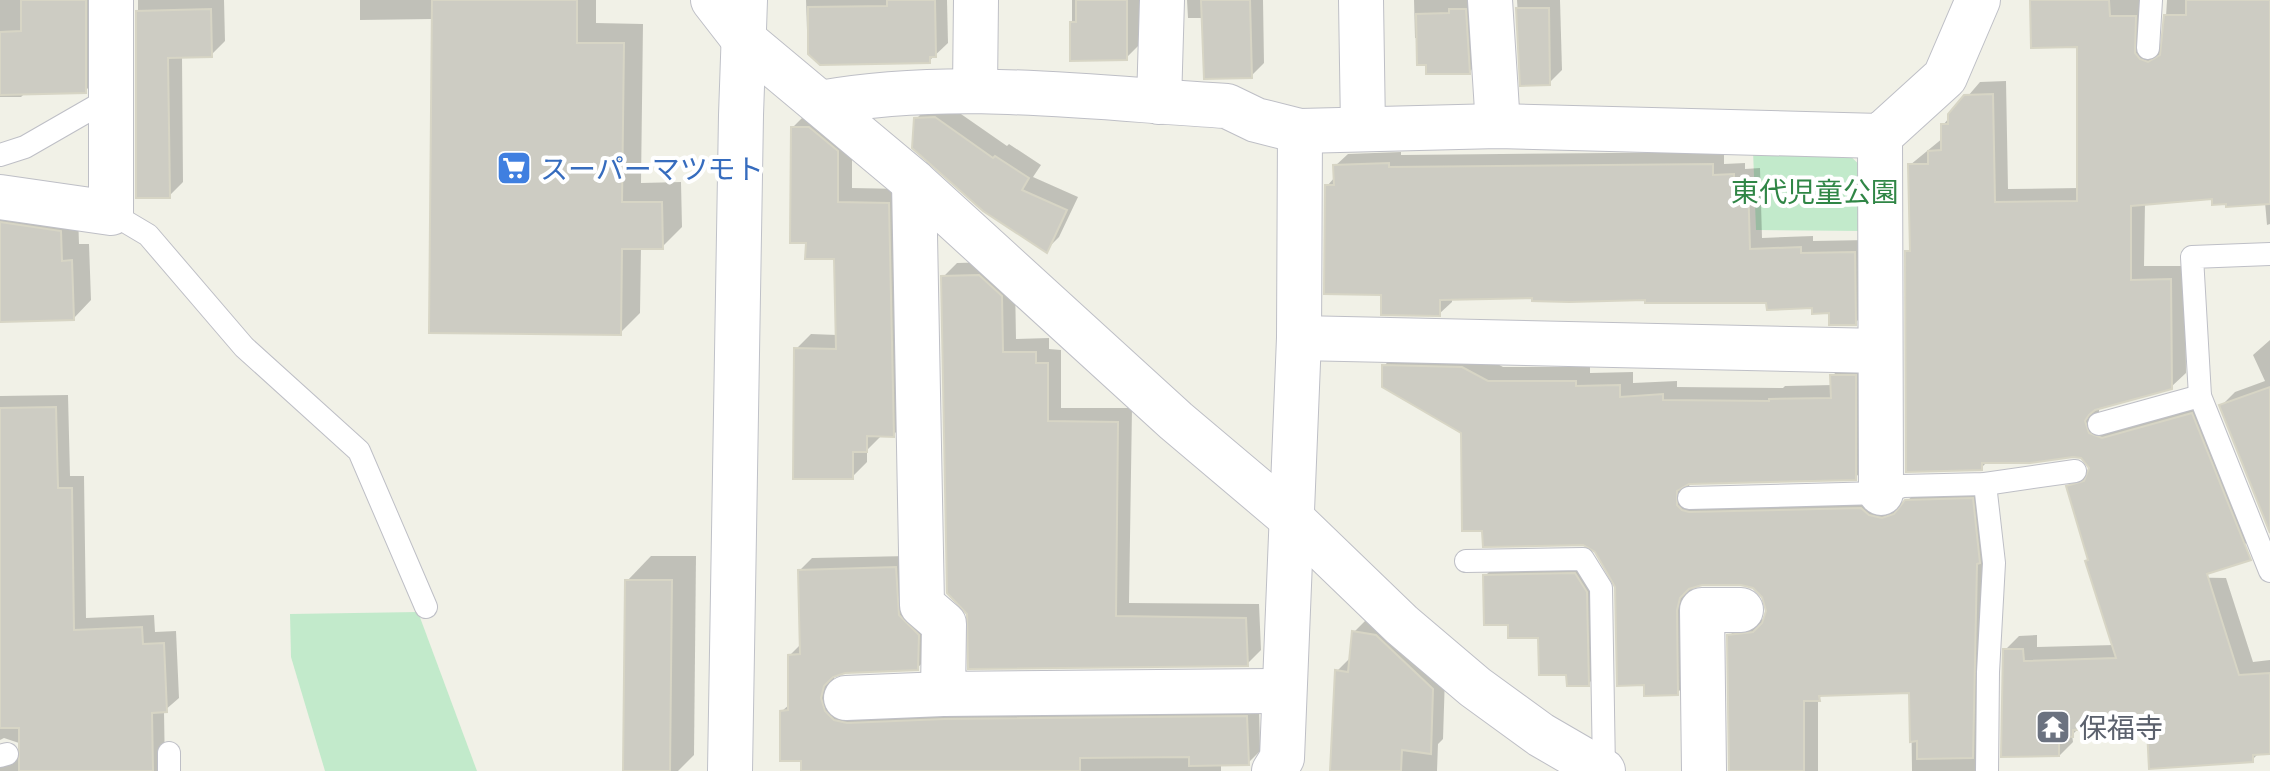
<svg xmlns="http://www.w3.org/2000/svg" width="2270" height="771" font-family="Ubuntu,'Noto Sans JP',sans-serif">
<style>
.green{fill:#c2eacb}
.shadow{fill:#0003}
.building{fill:#cdccc3;stroke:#d7d5c5;stroke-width:2}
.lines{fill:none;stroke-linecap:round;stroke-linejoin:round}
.lane-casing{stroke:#bebfc6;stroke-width:24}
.street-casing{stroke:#bebfc6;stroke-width:46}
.secondary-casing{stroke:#bfc1c8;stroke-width:46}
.lane{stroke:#fff;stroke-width:22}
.street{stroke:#fff;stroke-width:44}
.secondary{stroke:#fff;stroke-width:44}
.labels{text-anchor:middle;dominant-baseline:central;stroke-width:8;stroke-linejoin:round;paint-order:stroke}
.shop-label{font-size:28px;fill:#366cbe;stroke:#fff;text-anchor:start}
.park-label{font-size:28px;fill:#308646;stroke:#fff}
.worship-label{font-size:28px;fill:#5b616d;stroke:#fff;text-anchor:start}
</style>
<rect width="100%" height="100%" fill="#f1f1e7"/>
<!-- green -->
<g class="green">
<path d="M1753,150L1847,153L1864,169L1863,231L1756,230Z"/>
<path d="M418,612L477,771H325L291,657L290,614Z"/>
</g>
<!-- shadow -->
<g class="shadow">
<path d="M0,0H99V77L85,91L26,92L21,97H0Z"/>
<path d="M138,0H224L225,41L211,55L182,56L183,182L169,196H138Z"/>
<path d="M360,0H596V23L643,24L641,183L681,182L682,227L662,247H641L640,313L620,333L433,19L360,20Z"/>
<path d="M806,0H947L948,43L929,61L807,30Z"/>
<path d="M1072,0H1149V6L1139,16V45L1126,58L1072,59Z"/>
<path d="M1187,0H1263L1264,63L1251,76L1204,18H1188Z"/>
<path d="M1414,0H1478L1482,59L1469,72L1419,38H1415Z"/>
<path d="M1517,0H1560L1562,70L1549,83H1522Z"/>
<path d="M2032,0H2149L2154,45L2164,49L2167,0H2270V224L2267,225L2265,202L2213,196L2145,203L2144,266H2185L2186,373L2171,387L2099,407V414L2206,400L2258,531L2244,545L2164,577L2226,578L2253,662L2270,660V752H2260L2252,760L2148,727L2079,728L2072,735L2073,742L2059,756L2003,757L2005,650L2019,636L2037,635V647L2114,645L2069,487L2091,468L2082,457L1988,461L1981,468L1907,252L1912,247L1910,165L1943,138V125L1980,82L2006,81L2008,189L2079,188V45Z"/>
<path d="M948,105L1007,146L1009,144L1041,165L1033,177L1078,197L1059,237L1046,250L916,119L929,106Z"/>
<path d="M808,112L852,136V188L904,189L908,420L893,435H882L867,450V462L852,477L796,349L811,334L837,335L836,257L808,241L793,127Z"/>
<path d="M1401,152V155L1724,152V164L1745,163V169L1760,168L1762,238L1813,236V241L1867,240V311L1855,323L1814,306L1768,301L1534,296L1452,298V302L1439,314L1383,293L1327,186L1335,177V166L1348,154Z"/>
<path d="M0,196L78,214L79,244H89L91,300L74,318L0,320Z"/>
<path d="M994,262L1015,282L1016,339L1049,338V349L1061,350V408H1132L1129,603L1259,604L1261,650L1247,664L969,614L943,277L957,263Z"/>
<path d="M2270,340V528L2221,406L2235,392L2265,381L2253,355Z"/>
<path d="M1398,351L1477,353L1503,367H1590V373L1633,372V383L1677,381V387L1783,388L1785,386L1833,385L1832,376L1847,362H1869V463L1855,478L1687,482L1696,496L1897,505L1906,502L1922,487L1986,485L1985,771H1912L1911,691L1823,694L1818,700V771H1731L1729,636L1744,622L1765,619L1768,609L1764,596L1754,586L1741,583H1702L1693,586L1690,595L1691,679L1677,693L1646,683L1617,586L1592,545L1384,366Z"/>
<path d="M68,395L70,476H84L86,618L154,615L155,632L176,631L179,698L164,711L165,771H0V746L11,758L23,756L19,743L4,738L0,740V396Z"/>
<path d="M651,556H696L694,755L678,771H625L627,581Z"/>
<path d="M908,556L930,623V656L917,668L845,671L835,674L832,687L1259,705L1260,751L1248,763H1221V771H803V759L782,711L790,704V655L802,643L800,570L812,558Z"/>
<path d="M1588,561L1601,671L1588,684L1568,672L1540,636L1510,623L1485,576L1498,563Z"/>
<path d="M1367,619L1445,676L1443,739L1438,744L1437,771H1332L1337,671L1350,658L1354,632Z"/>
</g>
<!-- building -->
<g class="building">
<path d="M21,0H86V93L0,95V32L21,31Z"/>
<path d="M432,0H577V43H624L622,202H662L663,249H622L621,335L429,333Z"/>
<path d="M887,0H935L936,57H930V63L820,65L808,54V7L887,6Z"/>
<path d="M1076,0H1127V60L1070,61V22H1076Z"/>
<path d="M1201,0H1250L1252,78L1204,79Z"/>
<path d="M2030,0H2109L2110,16H2136L2135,53L2140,59L2148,62L2160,55L2164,15H2186V0H2270V204L2226,207V204L2212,205V199L2131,206V280L2171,279L2172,389L2095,410L2089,415L2085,421L2089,433L2102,438L2192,413L2251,560L2207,574L2239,675L2270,673V754L2253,755V762L2149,769L2147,729L2073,730V737L2059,736V756L2001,757L2003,649H2023L2024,661L2116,658L2085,561L2088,560L2066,486L2084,481L2089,468L2081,458L2073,457L2030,463H1982V470L1906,472L1905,251H1910L1908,164H1928V151L1941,150V124H1948V114L1964,95L1993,94L1995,202L2077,201V47L2031,48Z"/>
<path d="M1516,8H1549L1550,85L1520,86Z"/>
<path d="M211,9L212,57L168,58L170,198H136V11Z"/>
<path d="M1449,9H1466L1470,74H1426V65H1417L1416,14L1449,13Z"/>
<path d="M935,117L993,158L995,156L1029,178L1022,190L1067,210L1047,253L983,211L912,148L914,118Z"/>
<path d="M791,127H809L838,151V202L889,203L894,437L867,436V452H853V479H793L794,348L836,349L834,259H805L806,243H790Z"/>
<path d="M1389,163V167L1713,164V175L1734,174V180H1748L1750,249L1801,247V253L1855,252L1856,325H1829V313L1812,314V308L1767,310L1766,303H1645V300L1569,302L1532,301V298L1440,300V316L1381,315V295L1324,294L1325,185H1334L1333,165Z"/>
<path d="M0,222L61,231L62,261L72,260L74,320L0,322Z"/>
<path d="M979,275L1002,296L1003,352H1036V363H1048V421L1118,422L1116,616L1246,618L1248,666L968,669L967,614L947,593L941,276Z"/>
<path d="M1382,365L1462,367L1488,381H1576V386L1620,385V397L1663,394V400L1769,401V399L1831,398L1830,375H1856V480L1689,484L1677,491V505L1682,510L1689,512L1861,508L1869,515L1882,518L1894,514L1905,500L1973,498L1980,563L1977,564L1973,758L1917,759V741L1910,742L1909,693L1819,696L1820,701H1804V771H1729L1727,635L1753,632L1762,623L1766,611L1762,597L1753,588L1741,585H1702L1689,589L1680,598L1677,610L1678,695L1644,696V685L1617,686L1615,587L1595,552L1583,545L1483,547L1482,531H1462L1461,433L1382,387Z"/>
<path d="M2270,387V533L2219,405Z"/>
<path d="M56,407L58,488H72L74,630L142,627L143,644L164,643L167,712L152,713L153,771H19V728H0V408Z"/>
<path d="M896,567L899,615L919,635L918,670L845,673L833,677L824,686L821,698L825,711L834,720L847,723L944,719L1247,716L1249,765L1189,766V757L1080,758V771H801V761H780V711L788,710V655L800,654L798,570Z"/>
<path d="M1575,573L1587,592L1589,686H1567L1566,675H1539L1538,638H1508V625H1484L1483,575Z"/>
<path d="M625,580H672L670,771H623Z"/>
<path d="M1352,631L1376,635L1433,689L1431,754L1402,750L1401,771H1330L1335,670L1348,672Z"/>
</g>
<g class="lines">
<!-- lane casing -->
<g class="lane-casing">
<g id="lane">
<path d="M2148,48L2151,0"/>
<path d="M0,155L25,147L112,97"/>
<path d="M111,213L148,235L244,347L359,451L426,607"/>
<path d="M2270,254L2192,257L2200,396L2270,571"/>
<path d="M2099,424L2200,396"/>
<path d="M1985,484L1994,563L1988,672L1987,771"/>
<path d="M1689,498L1881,493L1903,486L1985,484L2075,471"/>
<path d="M1466,561L1583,559L1601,588L1604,771"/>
<path d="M0,756L7,754"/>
<path d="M169,771V753"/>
</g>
</g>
<!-- street casing -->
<g class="street-casing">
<g id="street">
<path d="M713,0L744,40L914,182L1176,421L1292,519L1402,625L1475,687L1541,735L1603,771"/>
<path d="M1361,0L1363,128"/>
<path d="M1490,0L1498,126"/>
<path d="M975,89L976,0"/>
<path d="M1159,102L1162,0"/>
<path d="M820,103C955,79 1091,98 1227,106L1256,120L1300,131L1498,126L1880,136L1945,77L1978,0"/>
<path d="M1880,136L1881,493"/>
<path d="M914,182L922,605L944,624L943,694L1284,691"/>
<path d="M0,197L111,213V0"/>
<path d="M1299,338L1880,351"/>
<path d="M846,698L943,694"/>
<path d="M1274,771L1282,758L1299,338L1300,131"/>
<path d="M1704,771L1702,610H1741"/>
</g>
</g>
<!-- secondary casing -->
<g class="secondary-casing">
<path id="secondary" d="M730,771L741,115L745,0"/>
</g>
<!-- lane -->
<use href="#lane" class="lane"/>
<!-- street -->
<use href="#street" class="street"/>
<!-- secondary -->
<use href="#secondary" class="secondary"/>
</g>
<!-- icons -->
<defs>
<g id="supermarket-square" transform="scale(1.8)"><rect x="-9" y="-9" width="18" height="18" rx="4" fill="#3f7fe0" stroke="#fff"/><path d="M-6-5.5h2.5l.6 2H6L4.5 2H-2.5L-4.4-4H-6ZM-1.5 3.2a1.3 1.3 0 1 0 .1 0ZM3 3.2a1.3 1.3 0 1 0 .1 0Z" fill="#fff"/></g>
<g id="temple-square" transform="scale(1.8)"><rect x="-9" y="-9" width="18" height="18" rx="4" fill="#6b7280" stroke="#fff"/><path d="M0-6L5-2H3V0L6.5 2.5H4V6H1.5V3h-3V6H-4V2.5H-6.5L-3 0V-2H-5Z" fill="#fff"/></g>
</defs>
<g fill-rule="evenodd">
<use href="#supermarket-square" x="514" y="168"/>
<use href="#temple-square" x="2053" y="727"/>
</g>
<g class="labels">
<!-- shop labels -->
<g class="shop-label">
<text x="540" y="168">スーパーマツモト</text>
</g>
<!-- park labels -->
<g class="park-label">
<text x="1815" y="191">東代児童公園</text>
</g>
<!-- worship labels -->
<g class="worship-label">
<text x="2079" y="727">保福寺</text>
</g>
</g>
</svg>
